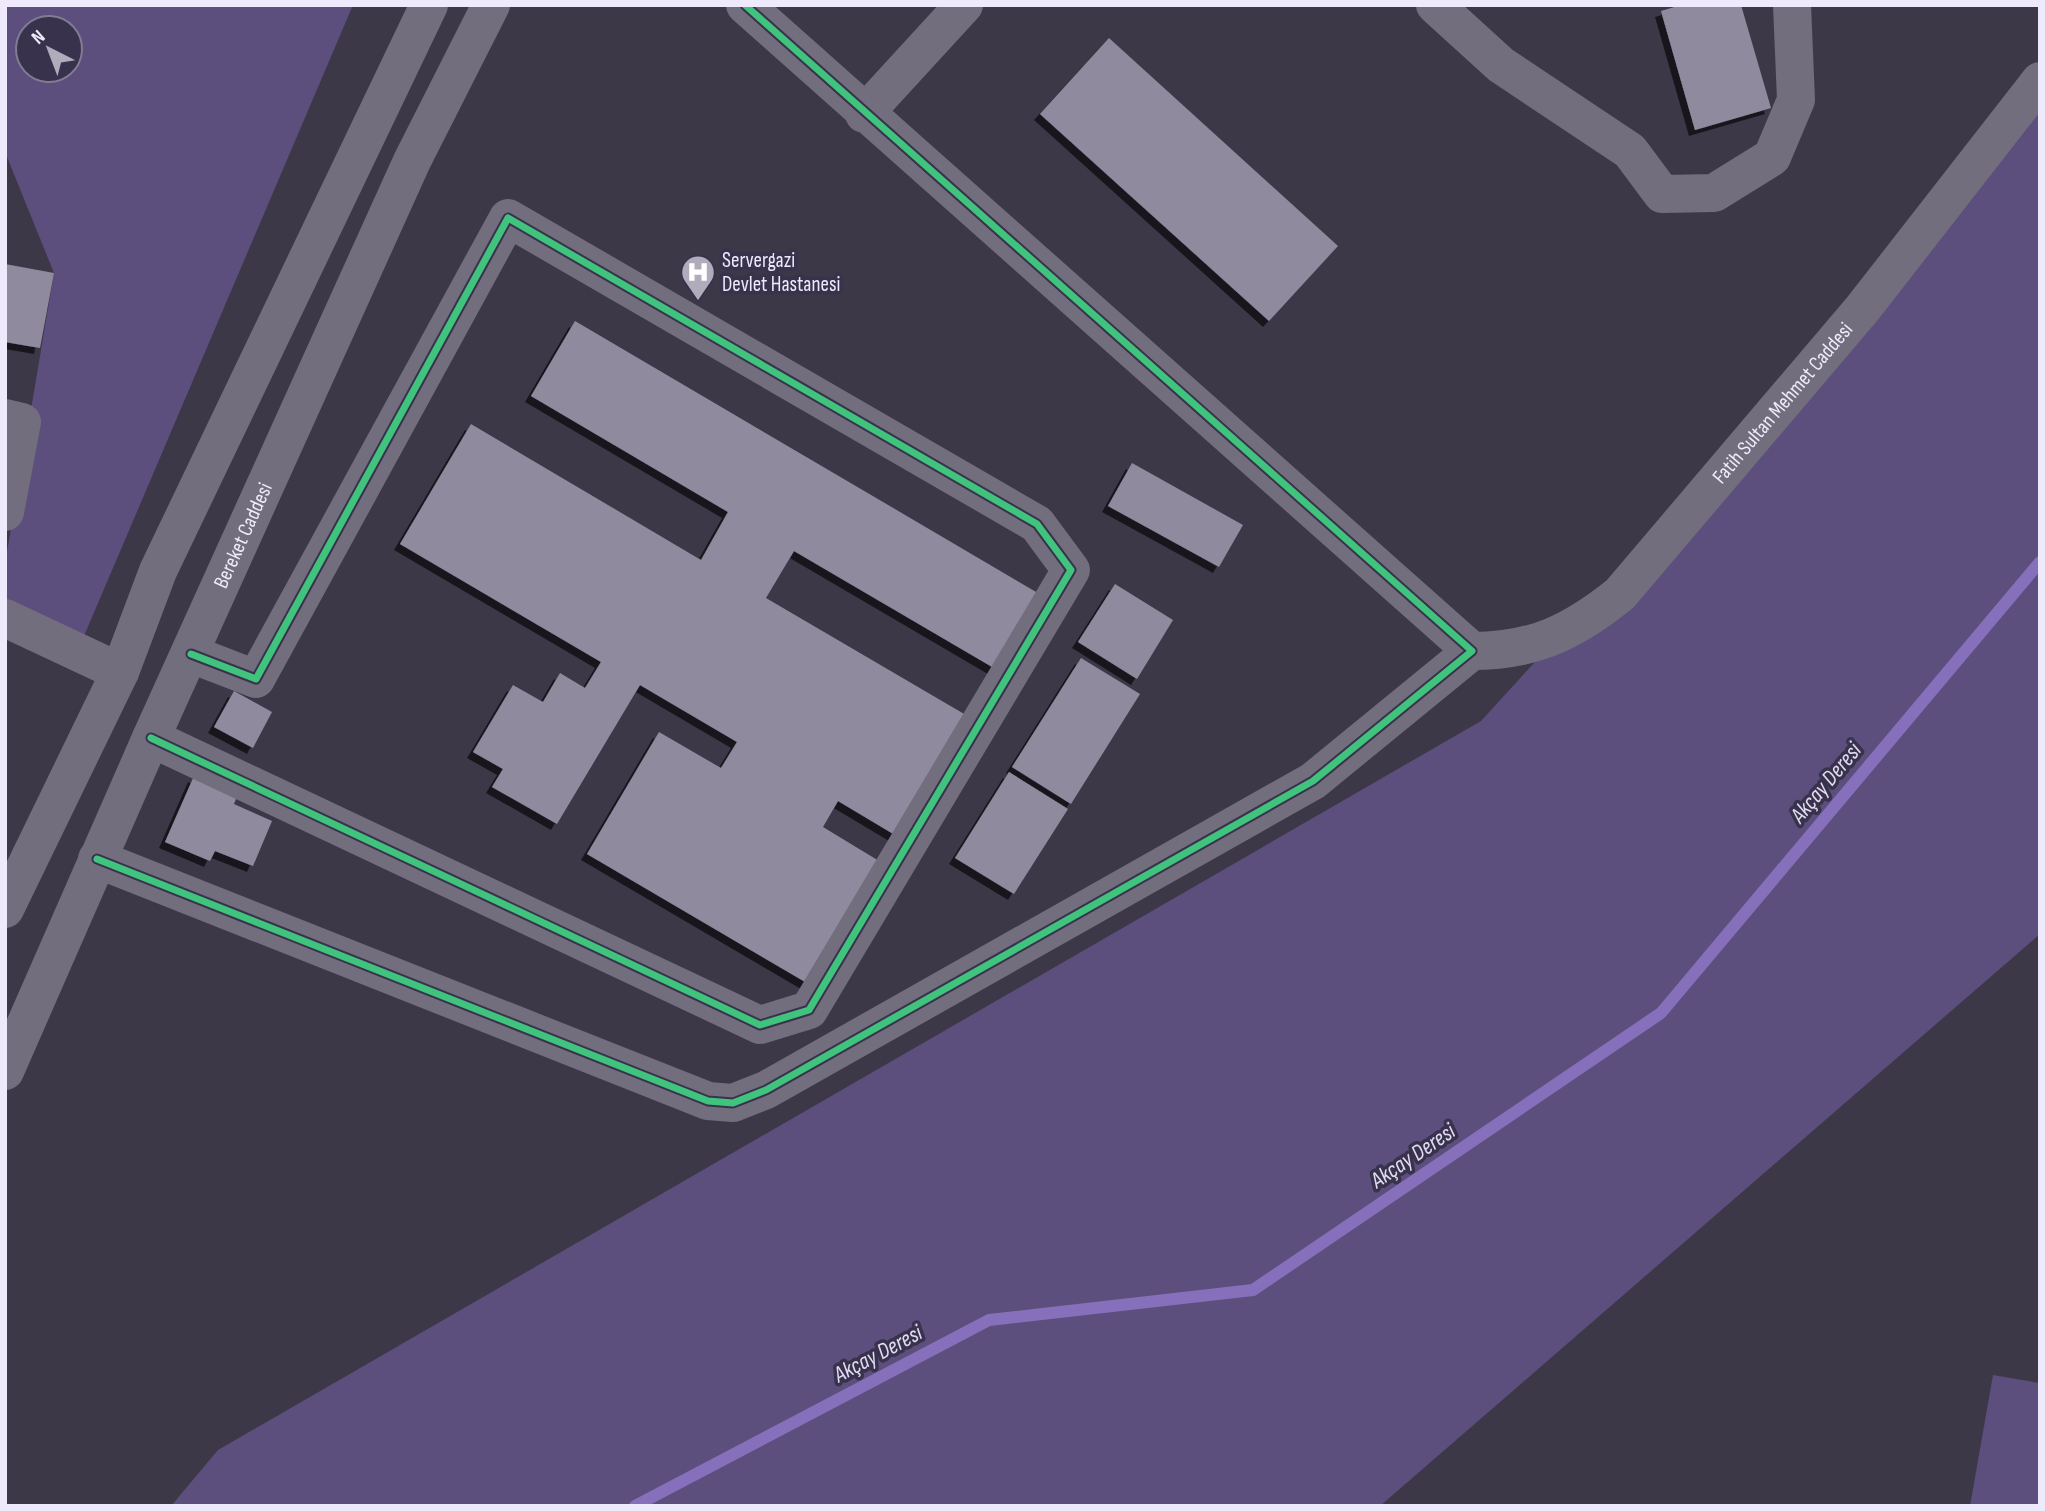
<svg xmlns="http://www.w3.org/2000/svg" width="2045" height="1511" font-family="'Sofia Sans Condensed',sans-serif">
<style>
.green{fill:#5c4f7d;fill-rule:evenodd}
.lines{fill:none;stroke-linecap:round;stroke-linejoin:round}
.stream{stroke:#8770bb;stroke-width:12}
.building{fill:#908a9f;filter:url(#shadow)}
.minor{stroke:#726e7e;stroke-width:38}
.cycleway-casing{stroke:#39324d;stroke-width:11}
.cycleway{stroke:#40c37c;stroke-width:7}
.labels{text-anchor:middle;dominant-baseline:central;stroke-width:7;stroke-linejoin:round;paint-order:stroke}
.poi-label{font-size:21px;fill:#eeeafb;stroke:#39324d;text-anchor:start}
.street-label{font-size:21px;fill:#eeeafb;stroke:#39324d}
.water-label{font-size:23px;font-style:italic;fill:#e1dcf2;stroke:#39324d}
</style>
<defs>
<filter id="shadow"><feDropShadow dx="-6" dy="6" stdDeviation="0" flood-color="#0009"/></filter>
</defs>
<rect width="100%" height="100%" fill="#3c3847"/>
<!-- green -->
<g class="green">
<path d="M5,5H353L81,643L5,604V564L54,273L5,152ZM28,28H70V70H28Z"/>
<path d="M2040,109V934L1380,1506H171L218,1450L1481,721Z"/>
<path d="M1993,1375L2040,1383V1506H1970Z"/>
</g>
<g class="lines">
<!-- stream -->
<path class="stream" d="M635,1506L989,1320L1253,1290L1661,1013L2040,562"/>
</g>
<!-- building -->
<g class="building">
<path d="M1681,5H1741L1771,108L1695,130L1661,11Z"/>
<path d="M1109,38L1338,246L1269,321L1040,114Z"/>
<path d="M5,264L54,273L40,348L5,342Z"/>
<path d="M575,321L1043,596L999,671L794,551L766,598L971,718L900,838L838,801L823,827L884,864L812,986L587,854L659,732L721,768L737,742L640,685L557,824L492,787L503,769L473,752L513,685L543,702L560,673L585,688L601,662L400,544L471,424L701,560L728,512L531,396Z"/>
<path d="M1132,463L1243,525L1219,567L1108,506Z"/>
<path d="M1115,584L1173,620L1137,679L1078,642Z"/>
<path d="M1081,658L1140,694L1071,804L1012,767Z"/>
<path d="M234,691L272,712L253,748L214,727Z"/>
<path d="M1009,772L1068,809L1014,894L955,858Z"/>
<path d="M194,776L238,794L234,804L272,821L253,866L215,851L210,861L165,842Z"/>
</g>
<g class="lines">
<!-- minor -->
<g class="minor">
<path d="M1435,5L1501,65L1630,151L1662,194L1714,193L1772,157L1796,100L1792,5"/>
<path d="M864,114L964,5"/>
<path d="M5,418L22,422L5,512"/>
<path d="M5,618L120,672"/>
<path id="s1" d="M1472,651C1534,651 1573,632 1620,594L1863,308L2040,81"/>
<path d="M151,738L760,1025L809,1010L1071,570L1037,524L508,218L256,679L191,654"/>
<path d="M97,859L708,1101L733,1103L766,1090L1313,781L1472,651L745,5"/>
<path d="M5,909L120,672L158,571L429,5"/>
<path id="s2" d="M5,1071L151,738L412,161L491,5"/>
</g>
<!-- cycleway casing -->
<g class="cycleway-casing">
<g id="cycleway">
<path d="M151,738L760,1025L809,1010L1071,570L1037,524L508,218L256,679L191,654"/>
<path d="M97,859L708,1101L733,1103L766,1090L1313,781L1472,651L745,5"/>
</g>
</g>
<!-- cycleway -->
<use href="#cycleway" class="cycleway"/>
</g>
<!-- icons -->
<defs>
<g id="hospital-pin" transform="scale(1.75)"><path d="M0 17L-7.5 6A9.5 9.5 0 1 1 7.5 6Z" fill="#b0acbc" stroke="#39324d"/><path d="M-5-5h3v3.5h4V-5h3V5h-3V1.5h-4V5h-3Z" fill="#fff"/></g>
</defs>
<g fill-rule="evenodd">
<use href="#hospital-pin" x="698" y="272"/>
</g>
<g class="labels">
<!-- poi labels -->
<g class="poi-label">
<text x="722" y="260">Servergazi<tspan x="722" dy="24">Devlet Hastanesi</tspan></text>
</g>
<!-- street labels -->
<g class="street-label">
<text stroke="none"><textPath href="#s1" startOffset="413">Fatih Sultan Mehmet Caddesi</textPath></text>
<text stroke="none"><textPath href="#s2" startOffset="586">Bereket Caddesi</textPath></text>
</g>
<!-- water labels -->
<g class="water-label">
<text transform="translate(1826 783) rotate(-50)">Akçay Deresi</text>
<text transform="translate(1413 1156) rotate(-34)">Akçay Deresi</text>
<text transform="translate(878 1354) rotate(-28)">Akçay Deresi</text>
</g>
</g>
<!-- border -->
<rect width="2045" height="1511" fill="none" stroke="#eeeafb" stroke-width="14"/>
<!-- north arrow -->
<g transform="translate(49 49) rotate(318)"><circle r="33" fill="#39324d" stroke="#817c93" stroke-width="2"/>
<path d="M0-5L12 26L0 18L-12 26Z" fill="#b0acbc"/>
<text y="-10" font-size="19" font-weight="bold" text-anchor="middle" fill="#eeeafb">N</text>
</g>
</svg>
